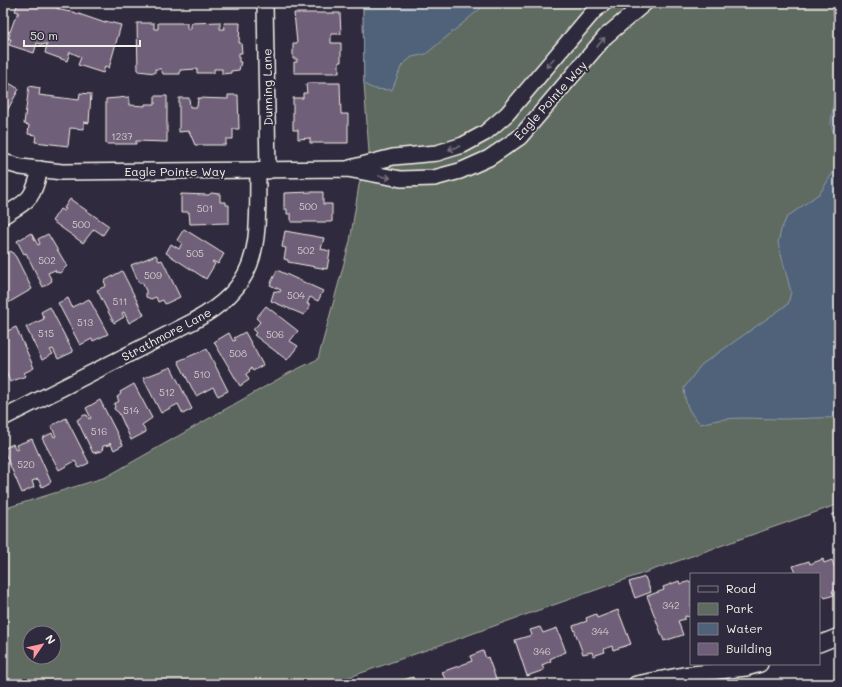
<svg xmlns="http://www.w3.org/2000/svg" width="842" height="687" font-family="Mali,sans-serif">
<style>
.green{fill:#5f6b60;stroke:#aaaea4;fill-rule:evenodd}
.water{fill:#4f627a;stroke:#919ba6}
.building{fill:#6f5e79;stroke:#f4f1e8}
.lines{fill:none;stroke-linecap:round;stroke-linejoin:round}
.street-casing{stroke:#f4f1e8;stroke-width:18}
.street{stroke:#2f2a3d;stroke-width:15}
.oneway{stroke:#747079}
.labels{text-anchor:middle;dominant-baseline:central;stroke-width:4;stroke-linejoin:round;paint-order:stroke}
.number-label{font-size:10px;fill:#d3cccc}
.street-label{font-size:12px;fill:#f4f1e8;stroke:#2f2a3d}
</style>
<rect width="100%" height="100%" fill="#2f2a3d"/>
<filter id="ink" filterUnits="userSpaceOnUse"><feTurbulence type="fractalNoise" baseFrequency=".025" numOctaves="2"/><feDisplacementMap in="SourceGraphic" scale="8" xChannelSelector="R" yChannelSelector="G"/><feConvolveMatrix kernelMatrix="1 2 1 2 8 2 1 2 1" color-interpolation-filters="sRGB"/></filter>
<g filter="url(#ink)">
<!-- green -->
<path class="green" d="M363,3H839V504L330,684H3V509L106,477L289,373L318,359L350,241L359,185L369,152L364,83ZM30,633H54V657H30Z"/>
<!-- water -->
<g class="water">
<path d="M363,3H487L426,54L412,57L402,65L392,90C381,89 372,91 364,83Z"/>
<path d="M831,3H839V34Z"/>
<path d="M839,51V418C821,417 802,419 783,419C755,419 728,415 701,424C689,413 685,405 684,388L701,365L788,304L791,292L778,243L781,230L787,217L820,193L834,171L838,150L831,124Z"/>
</g>
<!-- building -->
<g class="building">
<path d="M18,3H47L61,10L70,12V11L105,23V21L121,25L109,68L105,66L103,73L78,65L81,57L70,52L67,61L45,53L47,44H44V45L37,43L34,53L9,45L11,39H8L10,34L7,33L8,31L10,32L15,18L17,16L19,12L15,11Z"/>
<path d="M294,13H340L341,34H331V43H341V62H339V73H294V62H297V59H293V43H297Z"/>
<path d="M220,22V29H225L224,23H240L239,43H241L242,53H239V62H241L239,70L231,71V73L222,74V69H214V73H197V69L180,70V74H163L161,69H155V73L138,71L137,23H154V29H158V23H187V29H191V23Z"/>
<path d="M9,83L19,89L3,118V89L5,90Z"/>
<path d="M308,83H340L341,114H348V143H310V138L298,139V130H293V98H303V93H307L306,85Z"/>
<path d="M29,86L40,88L39,95L79,100L80,93L91,94L89,123L84,122V129L70,128L68,146L35,142L36,135L28,134L29,125L24,124Z"/>
<path d="M228,95H238L239,129H233V139H226V145H195L189,131L179,132V98H189L190,107H197L198,98L228,99Z"/>
<path d="M155,96H167V142L136,141V144H106V99L129,97V105L145,106V104H155Z"/>
<path d="M312,192H323V204H332V222H291V214H287V209H284V193Z"/>
<path d="M211,193L220,194V202H226V205H229V223L190,224L189,212H181V194L209,195Z"/>
<path d="M70,199L109,226L103,235L94,229L83,243L52,221L60,209L64,211L66,209L64,208Z"/>
<path d="M184,229L224,254L218,264L213,261L212,262L215,264L206,279L166,253L171,244L179,249L182,243L177,240Z"/>
<path d="M285,231L324,238L321,249L330,251L327,269L288,262V260L284,259L286,248L282,247Z"/>
<path d="M31,233L38,245L40,244L38,239L48,234L67,266L60,273L56,272L55,270L48,273L52,281L43,287L26,253L24,254L17,241Z"/>
<path d="M11,251L16,257L32,289L8,303L3,293V262L6,261L3,256Z"/>
<path d="M156,255L159,261L162,260L166,268L180,297L165,304L163,300L158,302L156,297L151,299L146,297V291L142,282L139,283L131,265Z"/>
<path d="M277,270L323,291L318,301L310,297L307,304H309V309L304,315L271,301L274,291L280,292L281,290L270,285Z"/>
<path d="M122,271L144,315L129,323L124,312L122,313L124,317L114,323L97,290L106,286L104,281Z"/>
<path d="M68,298L72,307L89,299L108,334L93,341L92,339L80,345L58,303Z"/>
<path d="M266,306L298,331L290,341L298,346L287,360L254,335L256,333L253,330L260,322L256,318Z"/>
<path d="M50,307L73,352L58,359L53,349L50,350L53,354L42,360L26,327L44,319L41,312Z"/>
<path d="M16,327L34,368L24,373L26,376L10,382L3,365V333Z"/>
<path d="M245,332L263,365L253,371L251,368L249,370L250,371L246,374L249,380L240,386L214,342L229,333L233,341L236,340L234,338Z"/>
<path d="M207,349L228,391L218,396L213,387L196,396L178,361Z"/>
<path d="M171,367L192,409L183,414L178,404L161,413L143,378Z"/>
<path d="M134,384L152,418L142,425L146,432L131,440L119,413L114,409L115,406L114,404L119,401L117,397L121,394L120,392Z"/>
<path d="M100,400L123,445L114,450L110,443L109,445L103,446L102,451L93,453L77,420L84,415H87L89,419L91,418L86,408Z"/>
<path d="M66,418L89,463L79,468L75,461L59,470L42,438L52,433L54,437L56,436L51,426Z"/>
<path d="M32,439L51,482L42,487L38,479L32,481L34,487L22,493L3,449L13,444L16,450L18,449L16,445Z"/>
<path d="M839,512V533L832,515Z"/>
<path d="M823,559L824,563L832,560L839,579V589L832,591L834,595L825,598L823,595L819,596V574H793L796,573L793,566L809,561L810,564Z"/>
<path d="M645,577L651,592L635,598L629,582Z"/>
<path d="M679,581L680,584L691,581V617L685,616V619L678,621L683,635L664,641L647,596L664,590L663,587Z"/>
<path d="M618,610L631,644L613,650L612,646L604,649L605,652L593,656L592,652L583,654L573,626L587,621L586,618L596,614L597,618Z"/>
<path d="M540,627L543,633L557,628L566,652L556,656L550,659L551,661L542,665L544,670L527,676L515,640L532,635L530,630Z"/>
<path d="M483,651L486,658L488,657L497,682L492,684H447L442,672L472,661L470,656Z"/>
<path d="M413,677L415,684H401L400,681Z"/>
<path d="M430,679L431,684H415Z"/>
</g>
<g class="lines">
<!-- street casing -->
<g class="street-casing">
<g id="street">
<path d="M265,3L268,171"/>
<path d="M3,162L21,167L62,172L347,169L401,179L434,178L460,171L489,158L520,137L606,36L645,3"/>
<path d="M350,168L393,157L437,153L463,145L485,133L507,114L594,11L604,3"/>
<path d="M3,216C29,200 33,200 40,169"/>
<path d="M3,418L194,321C264,283 257,241 258,171"/>
<path d="M819,644L839,636"/>
<path d="M636,684L683,675L746,668L760,664"/>
</g>
</g>
<!-- street -->
<use href="#street" class="street"/>
</g>
<!-- one-way arrows -->
<defs><path id="oneway-shaft" d="M-6 0H5M1.5-3L5.5 0L1.5 3" fill="none" stroke-width="1.6" stroke-linecap="round" stroke-linejoin="round"/></defs>
<g class="oneway">
<use href="#oneway-shaft" transform="translate(601 42) rotate(-50)"/>
<use href="#oneway-shaft" transform="translate(550 63) rotate(130)"/>
<use href="#oneway-shaft" transform="translate(454 148) rotate(163)"/>
<use href="#oneway-shaft" transform="translate(385 177) rotate(11)"/>
</g>
</g>
<g class="labels">
<!-- number labels -->
<g class="number-label">
<text x="122" y="136">1237</text>
<text x="308" y="206">500</text>
<text x="205" y="208">501</text>
<text x="81" y="224">500</text>
<text x="306" y="250">502</text>
<text x="195" y="253">505</text>
<text x="47" y="260">502</text>
<text x="153" y="275">509</text>
<text x="296" y="295">504</text>
<text x="120" y="301">511</text>
<text x="85" y="322">513</text>
<text x="46" y="333">515</text>
<text x="275" y="334">506</text>
<text x="238" y="353">508</text>
<text x="202" y="374">510</text>
<text x="167" y="392">512</text>
<text x="131" y="410">514</text>
<text x="99" y="431">516</text>
<text x="26" y="464">520</text>
<text x="671" y="605">342</text>
<text x="600" y="631">344</text>
<text x="542" y="651">346</text>
</g>
<!-- street labels -->
<g class="street-label">
<text transform="translate(267 87) rotate(-91)">Dunning Lane</text>
<text transform="translate(550 100) rotate(-48)">Eagle Pointe Way</text>
<text x="175" y="171">Eagle Pointe Way</text>
<text transform="translate(166 334) rotate(-28)">Strathmore Lane</text>
</g>
</g>
<!-- margin -->
<rect width="842" height="687" fill="none" stroke="#2f2a3d" stroke-width="16"/>
<rect x="8" y="8" width="826" height="671" fill="none" stroke="#f4f1e8" stroke-width="1.5" filter="url(#ink)"/>
<!-- legend -->
<rect x="690" y="573" width="130" height="92" fill="#2f2a3d" stroke="#7e7a81"/>
<rect x="698" y="586" width="20" height="6" fill="#2f2a3d" stroke="#7e7a81"/>
<text x="726" y="593" font-size="12" fill="#f4f1e8">Road</text>
<rect x="698" y="603" width="20" height="12" fill="#5f6b60" stroke="#7e7a81"/>
<text x="726" y="613" font-size="12" fill="#f4f1e8">Park</text>
<rect x="698" y="623" width="20" height="12" fill="#4f627a" stroke="#7e7a81"/>
<text x="726" y="633" font-size="12" fill="#f4f1e8">Water</text>
<rect x="698" y="643" width="20" height="12" fill="#6f5e79" stroke="#7e7a81"/>
<text x="726" y="653" font-size="12" fill="#f4f1e8">Building</text>
<!-- north arrow -->
<g transform="translate(42 645) rotate(56)"><circle r="19" fill="#2f2a3d" stroke="#7e7a81"/>
<path d="M0-3L7 15L0 10L-7 15Z" fill="#ff9aa2"/>
<text y="-6" font-size="11" font-weight="bold" text-anchor="middle" fill="#f4f1e8">N</text>
</g>
<!-- scale -->
<path d="M24 40v6h116v-6" fill="none" stroke="#f4f1e8" stroke-width="2"/>
<text x="30" y="40" font-size="12" fill="#f4f1e8" stroke="#2f2a3d" stroke-width="3" paint-order="stroke">50 m</text>
</svg>
